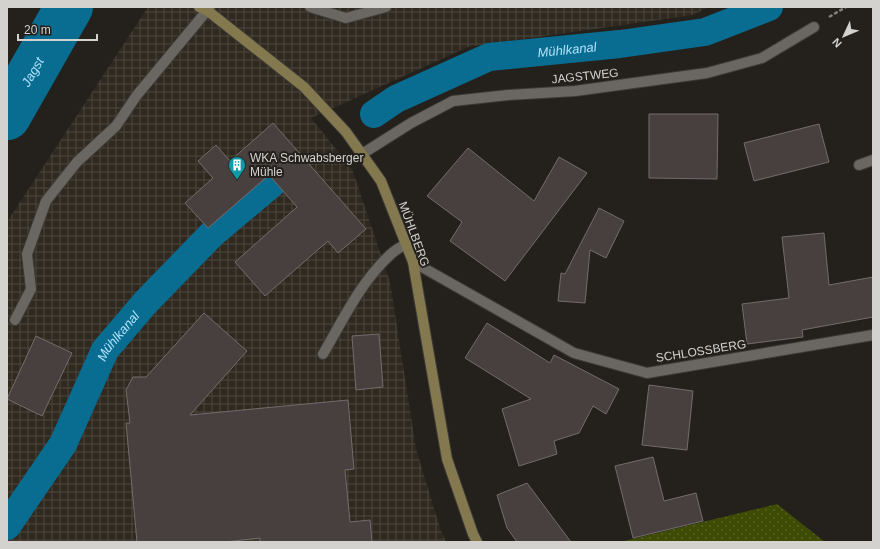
<svg xmlns="http://www.w3.org/2000/svg" width="880" height="549" font-family="Helvetica,sans-serif">
<style>
.industrial{fill:url(#industrial-grid)}
.grass{fill:url(#grass-dots)}
.lines{fill:none;stroke-linecap:round;stroke-linejoin:round}
.canal{stroke:#096d91;stroke-width:28}
.river{stroke:#096d91;stroke-width:48}
.building{fill:#47403f;stroke:#746c6c}
.lane-casing{stroke:#3d3b37;stroke-width:12}
.street-casing{stroke:#3d3b37;stroke-width:12}
.secondary-casing{stroke:#3d3b37;stroke-width:12}
.path{stroke:#82807c;stroke-width:2.5;stroke-dasharray:4 2;stroke-linecap:butt}
.lane{stroke:#6a6762;stroke-width:10}
.street{stroke:#6a6762;stroke-width:10}
.secondary{stroke:#84784e;stroke-width:10}
.labels{text-anchor:middle;dominant-baseline:central;stroke-width:4;stroke-linejoin:round;paint-order:stroke}
.street-label{font-size:12px;fill:#d3d2cf;stroke:#24211d}
.poi-label{font-size:12px;fill:#d3d2cf;stroke:#24211d;text-anchor:start}
.water-label{font-size:13px;font-style:italic;fill:#b0e1fa;stroke:#24211d}
</style>
<defs>
<pattern id="industrial-grid" width="8" height="8" patternUnits="userSpaceOnUse"><rect width="8" height="8" fill="#2f291f"/><path d="M0 4h8M4 0v8" fill="none" stroke="#4c473e"/></pattern>
<pattern id="grass-dots" width="8" height="8" patternUnits="userSpaceOnUse"><rect width="8" height="8" fill="#3d4b03"/><path d="M2 2h.1M6 6h.1" fill="none" stroke="#586427" stroke-width="1.8" stroke-linecap="round"/></pattern>
</defs>
<rect width="100%" height="100%" fill="#24211d"/>
<!-- industrial -->
<path class="industrial" d="M148,7H709L693,15L468,47L311,118L352,169L390,282L416,449L440,528L446,542H7V222Z"/>
<!-- grass -->
<path class="grass" d="M777,504L825,542H620Z"/>
<g class="lines">
<!-- canal -->
<g class="canal">
<path id="s1" d="M374,114L396,99L489,57L620,44L705,32L769,7"/>
<path id="s2" d="M7,526L63,444L105,350L145,303L212,234L275,181"/>
</g>
<!-- river -->
<path class="river" id="s3" d="M7,116L69,7"/>
</g>
<!-- building -->
<g class="building">
<path d="M649,114H718L717,179L649,178Z"/>
<path d="M273,123L366,229L338,253L328,241L265,296L235,262L297,207L269,175L208,228L185,203L213,178L198,161L216,145L230,161Z"/>
<path d="M819,124L829,162L754,181L744,143Z"/>
<path d="M468,148L534,201L559,157L587,173L505,281L450,241L462,222L427,196Z"/>
<path d="M599,208L624,221L606,258L590,250L585,303L558,301L561,273L565,274Z"/>
<path d="M824,233L829,285L873,277V317L802,330L803,337L747,344L742,304L789,298L782,237Z"/>
<path d="M204,313L247,351L190,415L348,400L354,469L345,470L350,522L370,520L372,542H260V538L225,542H137L126,423H130L126,390L133,377H146Z"/>
<path d="M487,323L550,363L554,355L619,389L606,414L593,406L579,433L554,441L557,454L519,466L502,409L531,399L465,358Z"/>
<path d="M379,334L383,387L356,390L352,336Z"/>
<path d="M36,336L72,353L42,416L7,399Z"/>
<path d="M649,385L693,391L687,450L642,445Z"/>
<path d="M653,457L664,501L696,493L703,521L633,538L615,466Z"/>
<path d="M527,483L571,542H517L507,528L497,495Z"/>
</g>
<g class="lines">
<!-- lane casing -->
<g class="lane-casing">
<g id="lane">
<path d="M310,7L346,18L386,7"/>
<path d="M859,165L873,160"/>
<path d="M15,320L31,289L27,254L46,201L77,162L116,126L137,95L210,7"/>
<path d="M323,354C343,320 361,281 391,254C395,250 401,247 406,244"/>
</g>
</g>
<!-- street casing -->
<g class="street-casing">
<g id="street">
<path d="M362,154L411,123L453,101L508,95L575,91L707,73L762,58L814,27"/>
<path d="M413,262L574,353L647,373L873,335"/>
</g>
</g>
<!-- secondary casing -->
<g class="secondary-casing">
<path id="secondary" d="M199,7L208,11L304,87L346,132L381,181L413,262L447,459L473,534L477,542"/>
</g>
<!-- path -->
<path class="path" d="M829,17L846,7"/>
<!-- lane -->
<use href="#lane" class="lane"/>
<!-- street -->
<use href="#street" class="street"/>
<!-- secondary -->
<use href="#secondary" class="secondary"/>
</g>
<!-- icons -->
<defs>
<g id="building-pin" transform="scale(0.9)"><path d="M0 17L-7.5 6A9.5 9.5 0 1 1 7.5 6Z" fill="#0f9aa8" stroke="#24211d"/><path d="M-4-6H4V6H1V3H-1V6H-4ZM-2.5-4.3h1.7v1.8h-1.7ZM.8-4.3h1.7v1.8H.8ZM-2.5-1h1.7V.8h-1.7ZM.8-1h1.7V.8H.8Z" fill="#fff"/></g>
</defs>
<g fill-rule="evenodd">
<use href="#building-pin" x="237" y="165"/>
</g>
<g class="labels">
<!-- street labels -->
<g class="street-label">
<text transform="translate(585 76) rotate(-6)">JAGSTWEG</text>
<text transform="translate(414 234) rotate(70)">MÜHLBERG</text>
<text transform="translate(701 351) rotate(-9)">SCHLOSSBERG</text>
</g>
<!-- poi labels -->
<g class="poi-label">
<text x="250" y="158">WKA Schwabsberger<tspan x="250" dy="14">Mühle</tspan></text>
</g>
<!-- water labels -->
<g class="water-label">
<text stroke="none"><textPath href="#s1" startOffset="207">Mühlkanal</textPath></text>
<text stroke="none"><textPath href="#s3" startOffset="51">Jagst</textPath></text>
<text stroke="none"><textPath href="#s2" startOffset="221">Mühlkanal</textPath></text>
</g>
</g>
<!-- border -->
<rect width="880" height="549" fill="none" stroke="#d3d2cf" stroke-width="16"/>
<!-- north arrow -->
<g transform="translate(844 36) rotate(226)" stroke="#24211d" stroke-width="3" paint-order="stroke">
<path d="M0-3L7 15L0 10L-7 15Z" fill="#d3d2cf"/>
<text y="-6" font-size="11" font-weight="bold" text-anchor="middle" fill="#d3d2cf">N</text>
</g>
<!-- scale -->
<path d="M18 34v6h79v-6" fill="none" stroke="#d3d2cf" stroke-width="2"/>
<text x="24" y="34" font-size="12" fill="#d3d2cf" stroke="#24211d" stroke-width="3" paint-order="stroke">20 m</text>
</svg>
